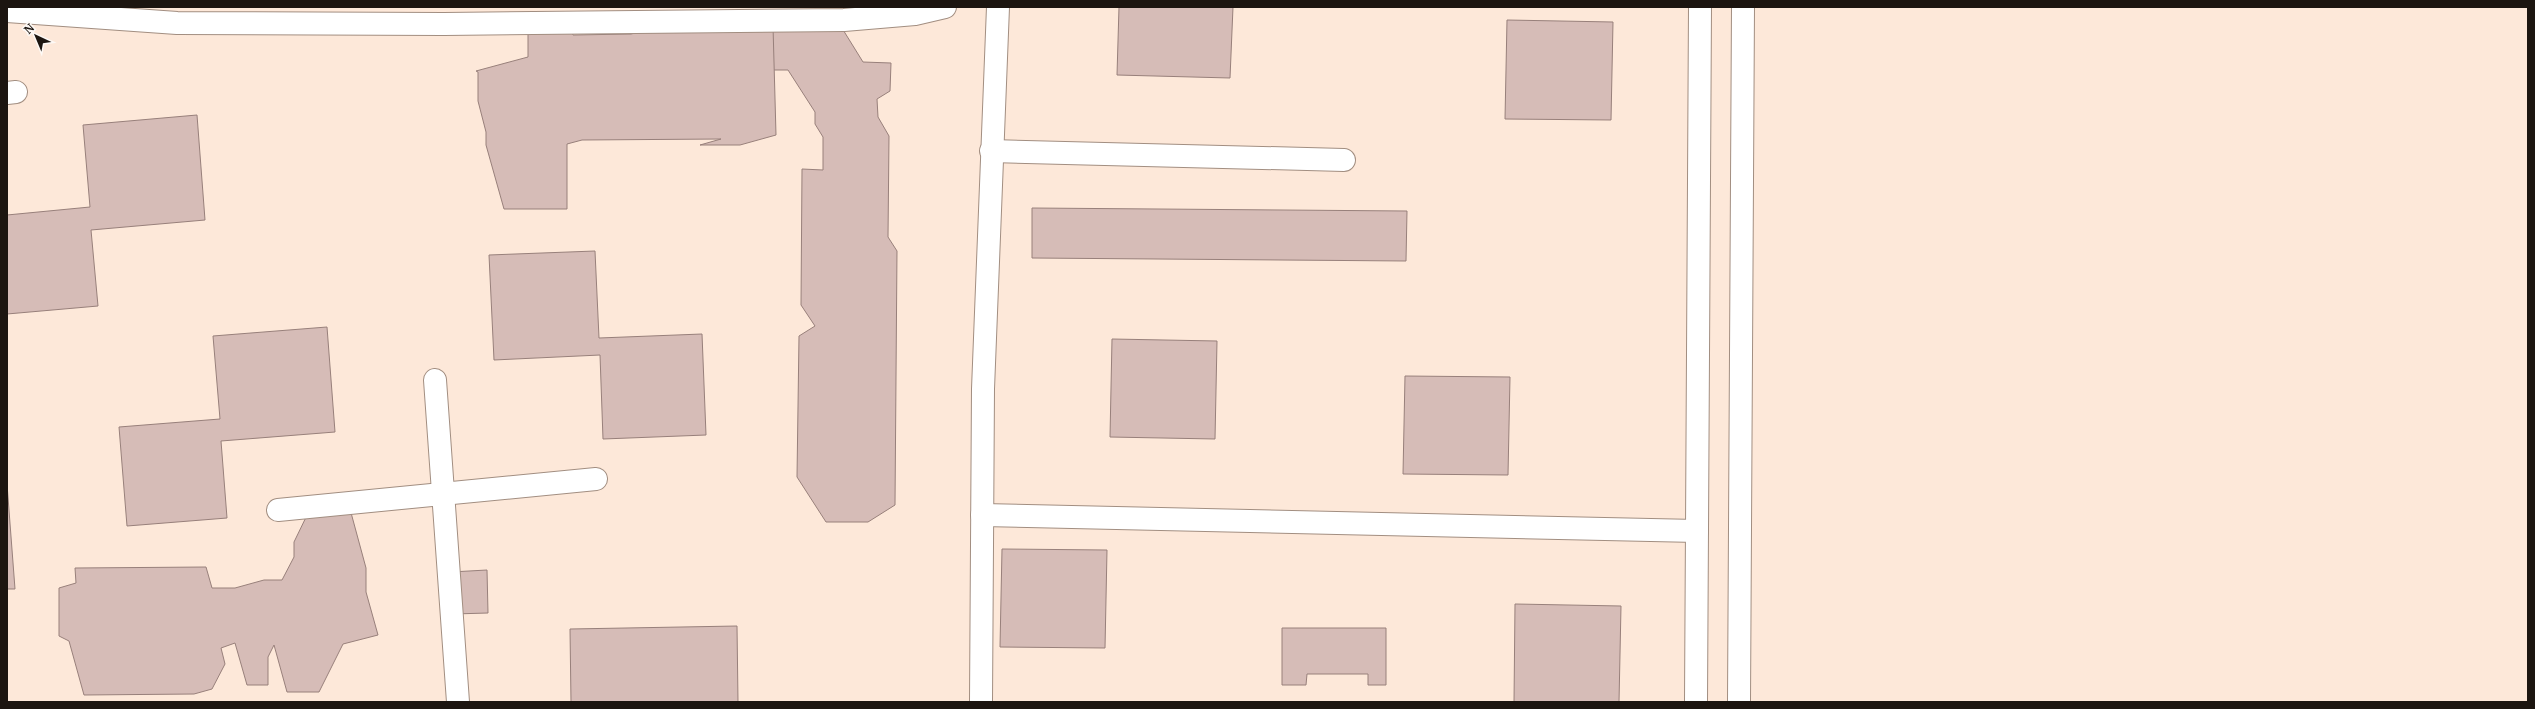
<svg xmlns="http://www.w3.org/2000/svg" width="2535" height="709" font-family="Merriweather,serif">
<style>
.building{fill:#d6bcb7;stroke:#98807b}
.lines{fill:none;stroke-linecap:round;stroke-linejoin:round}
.minor-casing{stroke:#a28e81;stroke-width:24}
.tertiary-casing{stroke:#a28e81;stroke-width:24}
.minor{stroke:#fff;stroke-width:22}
.tertiary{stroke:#fff;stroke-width:22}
</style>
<rect width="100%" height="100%" fill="#fde8d9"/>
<!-- building -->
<g class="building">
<path d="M1119,7H1233L1230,78L1117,75Z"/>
<path d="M745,12H832L863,62L891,63L890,91L877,99L878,117L889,136L888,237L897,251L895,505L868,522H826L797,477L799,336L815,326L801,305L802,169L823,170V137L815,124V112L788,70H744Z"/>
<path d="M1507,20L1613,22L1611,120L1505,119Z"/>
<path d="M528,22H569L573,35L631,34L675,23L773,26L776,135L740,145H700L721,139L582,140L567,144V209H504L486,145V132L478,101V72L476,71L528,57Z"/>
<path d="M197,115L205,220L91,230L98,306L7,314V215L90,207L83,125Z"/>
<path d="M1032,208L1407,211L1406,261L1032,258Z"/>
<path d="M595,251L599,338L702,334L706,435L603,439L600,355L494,360L489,255Z"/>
<path d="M327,327L335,432L221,441L227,518L127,526L119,427L220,419L213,336Z"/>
<path d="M1112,339L1217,341L1215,439L1110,437Z"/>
<path d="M1405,376L1510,377L1508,475L1403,474Z"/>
<path d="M7,484L15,589H7Z"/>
<path d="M310,509H350L366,568V592L378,635L343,644L319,692H287L274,645L268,657V685H247L235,643L221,648L225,664L212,689L194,694L84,695L69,641L59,636V588L76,583L75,568L206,567L212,588H235L264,580H282L294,557V542Z"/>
<path d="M1002,549L1107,550L1105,648L1000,647Z"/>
<path d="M487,570L488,613L453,614L451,572Z"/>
<path d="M1515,604L1621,606L1619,702H1514Z"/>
<path d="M737,626L738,702H571L570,629Z"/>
<path d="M1282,628H1386V685H1368V674H1307L1306,685H1282Z"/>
</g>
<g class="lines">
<!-- minor casing -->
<g class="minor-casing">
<g id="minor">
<path d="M7,11L177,23L444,24L844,20L915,14L945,7"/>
<path d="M7,93L16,92"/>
<path d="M991,151L1344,160"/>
<path d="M435,380L458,702"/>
<path d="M278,510L596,479"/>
<path d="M982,515L1697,531"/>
<path d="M981,702L983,389L998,7"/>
</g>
</g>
<!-- tertiary casing -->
<g class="tertiary-casing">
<g id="tertiary">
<path d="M1696,702L1700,7"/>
<path d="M1739,702L1743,7"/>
</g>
</g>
<!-- minor -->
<use href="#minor" class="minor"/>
<!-- tertiary -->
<use href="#tertiary" class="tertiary"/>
</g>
<!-- border -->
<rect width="2535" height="709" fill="none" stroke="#1c1510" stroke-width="16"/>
<!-- north arrow -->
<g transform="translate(36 36) rotate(316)" stroke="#fdf9f6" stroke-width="3" paint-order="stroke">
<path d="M0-3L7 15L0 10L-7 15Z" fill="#1c1510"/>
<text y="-6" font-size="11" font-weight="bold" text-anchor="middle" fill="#1c1510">N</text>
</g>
</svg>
